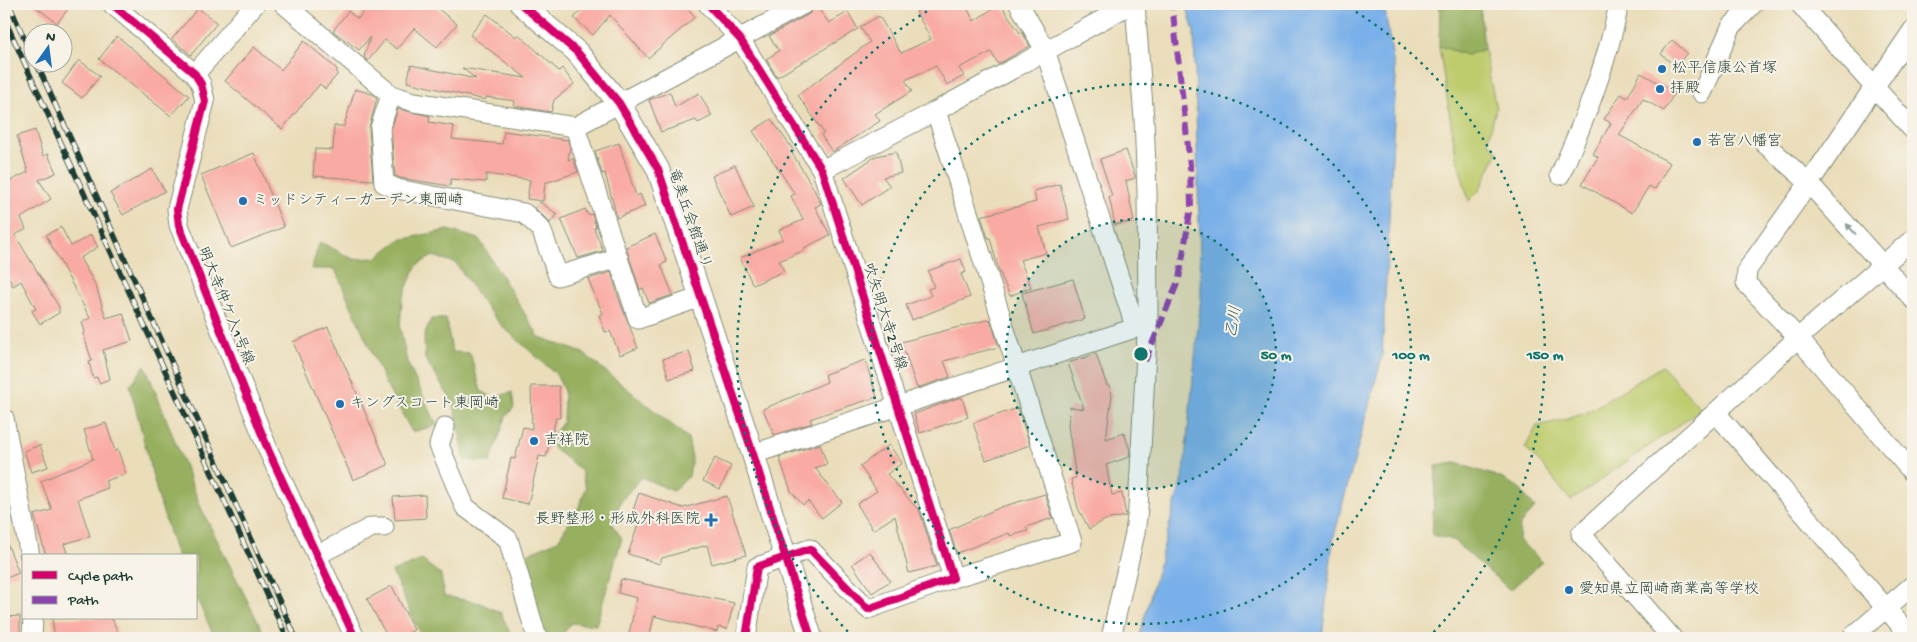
<svg xmlns="http://www.w3.org/2000/svg" width="1917" height="642" font-family="'Gochi Hand','Klee One',sans-serif">
<style>
.green{fill:#bfcc6e;stroke:#6f8451}
.forest{fill:#97b061;stroke:#5b764a}
.water{fill:#7ab0e9;stroke:#4c768e}
.building{fill:#f9aaa3}
.lines{fill:none;stroke-linecap:round;stroke-linejoin:round}
.minor-casing{stroke:#848d77;stroke-width:21}
.tertiary-casing{stroke:#848d77;stroke-width:24}
.minor{stroke:#fff;stroke-width:19}
.tertiary{stroke:#fff;stroke-width:22}
.rail-casing{stroke:#1f3d34;stroke-width:5.5}
.rail{stroke:#f7f3e8;stroke-width:4;stroke-dasharray:11;stroke-linecap:butt}
.quiet{stroke:#8e44ad;stroke-width:6;stroke-dasharray:12 6;stroke-linecap:butt}
.cycleway-casing{stroke:#f7f3e8;stroke-width:11}
.cycleway{stroke:#d6006c;stroke-width:8}
.oneway{fill:#8f9e9a}
.ring{fill:none;stroke:#0f766e;stroke-width:2.5;stroke-dasharray:2.5 5}
.poi-dot{fill:#1f6fb2;stroke:#f7f3e8;stroke-width:2}
.labels{text-anchor:middle;dominant-baseline:central;stroke-width:4;stroke-linejoin:round;paint-order:stroke}
.poi-label{font-size:15px;fill:#1f3d34;stroke:#f7f3e8;text-anchor:start}
.street-label{font-size:15px;fill:#1f3d34;stroke:#f7f3e8}
.water-label{font-size:16px;font-style:italic;fill:#365a61;stroke:#f7f3e8}
.centre{fill:#0f766e;stroke:#f7f3e8;stroke-width:2.5}
.ring-label{font-size:15px;text-anchor:middle;font-weight:bold;fill:#0f766e;stroke:#f7f3e8;stroke-width:4;stroke-linejoin:round;paint-order:stroke}
</style>
<rect width="100%" height="100%" fill="#f7f3e8"/>
<filter id="ink" filterUnits="userSpaceOnUse"><feTurbulence type="fractalNoise" baseFrequency=".02" numOctaves="2"/><feDisplacementMap in="SourceGraphic" scale="10" xChannelSelector="R" yChannelSelector="G"/><feConvolveMatrix kernelMatrix="1 2 1 2 8 2 1 2 1" color-interpolation-filters="sRGB"/></filter>
<filter id="wash" filterUnits="userSpaceOnUse"><feTurbulence type="fractalNoise" baseFrequency=".0096" numOctaves="4" result="noise"/><feDisplacementMap in="SourceGraphic" scale="20" xChannelSelector="R" yChannelSelector="G"/><feGaussianBlur stdDeviation="1.12" result="paint"/><feColorMatrix in="noise" values="0 0 0 0 0 0 0 0 0 0 0 0 0 0 0 0 0 1.4 0 .05"/><feComposite in="paint" operator="in"/></filter>
<g filter="url(#wash)">
<rect width="100%" height="100%" fill="#eaddba"/>
<!-- green -->
<g class="green">
<path d="M1439,46L1467,55L1484,49L1496,108L1488,141L1498,152L1479,191L1469,201L1456,156Z"/>
<path d="M1662,366L1701,409L1571,501L1542,465L1525,448L1537,426L1564,420L1586,413Z"/>
</g>
<!-- forest -->
<g class="forest">
<path d="M1440,4H1480L1484,49L1467,55L1439,46Z"/>
<path d="M448,230L479,239L539,337L583,353L688,438L692,458L689,476L673,491L641,477L621,501L612,525L622,538L596,625L571,623L560,638H541L514,563L531,552L558,540L579,507L586,488L581,470L553,448V435L563,422L564,391L556,374L502,326L482,302L456,263L433,256L417,265L409,282L402,300L400,328L407,362L437,425L412,432L386,385L335,269H311L320,242L353,259L376,258L399,240Z"/>
<path d="M431,319H446L452,352L470,353L481,391L494,398L512,392L514,407L506,417L490,462L465,460L454,404L425,359L424,336Z"/>
<path d="M145,365L202,510L266,638H215L196,597V556H177L174,548L158,496L130,386Z"/>
<path d="M1456,463L1499,477L1518,487L1535,508L1520,524L1519,540L1542,562L1510,590L1453,540L1432,535L1436,466Z"/>
<path d="M422,560L441,575L444,596L480,603L501,613L512,638H420L419,631L392,572Z"/>
</g>
<!-- water -->
<path class="water" d="M1186,4H1384L1396,79L1382,357L1333,540L1322,638H1139L1184,471L1201,296L1194,32Z"/>
<g id="blocks">
<!-- building -->
<g class="building">
<path d="M32,4H72L57,23Z"/>
<path d="M369,4H404L412,10L416,4H432L457,24L437,47L414,28L397,49L385,40L368,61L364,57L370,37L359,50L333,31L348,11L358,19Z"/>
<path d="M586,4H684L695,17L648,58L610,15L593,35L574,18Z"/>
<path d="M815,4L829,23L848,12L858,29L777,77L766,59L779,51L769,36L809,14L814,9Z"/>
<path d="M933,4H965L974,21L1000,4L1020,33L1022,32L1030,46L998,64L991,52L959,68L964,76L947,85L936,66L905,80L912,91L875,114L880,121L832,152L821,135L824,133L798,95L870,42L860,27L879,16L901,53L931,39L916,12Z"/>
<path d="M198,8L217,23L191,55L172,39Z"/>
<path d="M487,14L516,37L518,34L559,71L562,68L574,84L554,100L551,112L514,106L515,101L486,97L485,100L407,82L411,65L476,79L462,68L526,78L470,35Z"/>
<path d="M117,36L189,96L171,116L99,59Z"/>
<path d="M1672,40L1687,53L1676,67L1661,54Z"/>
<path d="M304,41L337,69V75L325,89L320,84L282,129L225,81L254,47L281,70Z"/>
<path d="M79,60L100,76L82,98L62,83Z"/>
<path d="M1641,73L1675,92L1664,111L1643,99L1619,135L1670,163L1655,189L1649,186L1632,213L1582,184L1598,157L1593,154L1611,123L1604,119L1621,94L1627,98Z"/>
<path d="M355,89L372,94L377,98L369,128L373,180L313,176L315,149L333,150L334,126H344Z"/>
<path d="M670,92L675,107L699,93L712,116L698,123L696,120L661,132L649,100Z"/>
<path d="M398,109L430,116L429,122L454,126L452,139L502,144L504,131L568,140L570,147L568,160L573,158L578,172L545,183L543,201L527,199L530,180L486,174V182L451,179L450,186L400,178L395,176L391,129Z"/>
<path d="M771,119L794,151L792,153L814,189L821,204L815,207L830,235L804,248L805,250L779,261L784,271L753,285L740,258L783,239L779,230L803,220L791,196L795,194L753,131Z"/>
<path d="M35,130L43,156L48,154L56,173L39,180L51,199L21,218L26,229L15,235L59,307V313L40,324L32,311L36,309L21,281L13,286L4,269V184L28,172L17,136Z"/>
<path d="M619,143L636,196L640,194L645,206L617,218L605,173L602,174L595,151Z"/>
<path d="M1126,150L1135,176V178L1126,181L1134,221L1115,225L1109,196H1112L1100,159Z"/>
<path d="M896,152L901,173L883,177L890,186L862,205L844,178L876,156Z"/>
<path d="M254,153L284,227L231,248L201,175Z"/>
<path d="M735,165L754,207L731,217L712,176Z"/>
<path d="M152,169L165,191L123,215L110,193Z"/>
<path d="M1060,184L1069,219L1039,227L1046,253L1020,260L1031,287L1010,296L999,271L990,238H988L981,216L1036,202L1034,191Z"/>
<path d="M540,202L557,214L550,223L535,208Z"/>
<path d="M585,209L588,215L592,214L596,227L594,228L603,251L578,258L561,219Z"/>
<path d="M61,227L71,246L91,235L98,247L80,258L96,286L106,318L123,313L132,341L103,350L110,379L99,383L97,377L93,378L89,362L92,361L83,333L85,332L82,322L90,318L46,235Z"/>
<path d="M655,234L667,262L661,265L673,295L649,303L643,288L640,290L626,247Z"/>
<path d="M961,259L966,272L961,274L970,297L912,320L906,305L931,296L928,289L934,287L928,271Z"/>
<path d="M611,272L619,299L638,348L620,355L610,331L605,332L599,315L603,314L588,279Z"/>
<path d="M1073,279L1085,319L1034,334L1022,293Z"/>
<path d="M990,319L999,347L944,361L950,377L917,388L901,342Z"/>
<path d="M328,327L388,465L353,480L293,342Z"/>
<path d="M689,351L695,371L669,379L663,359Z"/>
<path d="M1096,354L1107,386L1109,385L1112,395L1106,439L1124,433L1130,450L1129,457L1106,465L1112,495L1122,493L1126,516L1105,520L1089,529L1078,508L1071,479L1076,478L1068,426L1070,407L1084,409L1068,363Z"/>
<path d="M865,360L877,397L824,414L810,419L812,423L774,435L763,409L827,382L825,374Z"/>
<path d="M531,386H559L560,418H556L546,457L539,456L528,504L502,498L511,458L515,459L523,427L532,429Z"/>
<path d="M958,398H962L968,417L920,433L914,414Z"/>
<path d="M1018,408L1030,445L986,460L973,423Z"/>
<path d="M106,423L115,451L118,450L126,474L105,481L108,488L78,499L90,536L64,544L68,556H46L34,515L52,510L41,481L93,459L84,430Z"/>
<path d="M820,444L827,464L815,468L842,502L822,518L808,501L803,505L791,491L779,457Z"/>
<path d="M40,445L48,467L31,472L24,451Z"/>
<path d="M889,445L902,463L887,474L920,512L937,566L909,573L895,516L873,530L857,504L877,491L860,466Z"/>
<path d="M715,458L731,466L720,489L703,481Z"/>
<path d="M639,493L683,508L727,496L746,555L712,564L707,545L662,558L660,564L628,554L639,522L630,519Z"/>
<path d="M1045,494L1053,518L1026,527L1028,531L1010,536L1009,533L957,553L949,530L1001,507Z"/>
<path d="M425,495L426,518L395,520L393,497Z"/>
<path d="M4,536L19,573L4,579Z"/>
<path d="M870,552L890,581L872,593L852,564Z"/>
<path d="M621,579L734,603L727,629L718,627L717,632L654,616L649,638H628L637,598L618,593Z"/>
<path d="M392,586L414,630L398,638H388L367,599Z"/>
<path d="M20,616V638H4V617Z"/>
<path d="M52,618H112L120,638H55Z"/>
</g>
</g>
</g>
<g filter="url(#ink)">
<use href="#blocks" fill-opacity="0" stroke="#848d77" stroke-width="1"/>
<g class="lines">
<!-- minor casing -->
<g class="minor-casing">
<g id="minor">
<path d="M112,4L195,74L201,84L205,101L177,209L179,225L269,452L355,638"/>
<path d="M284,4L391,95L414,102L575,127L804,4"/>
<path d="M708,4L740,39L822,170L953,578L868,609L810,549L757,567L746,638"/>
<path d="M1019,4L1045,50L1135,326"/>
<path d="M1800,4L1913,130"/>
<path d="M1913,30L1809,183L1747,270L1746,283L1798,338L1913,473"/>
<path d="M195,74L255,4"/>
<path d="M1702,93L1731,27L1753,4"/>
<path d="M391,95L380,128L384,183L397,189L524,213L541,229L558,276L618,258"/>
<path d="M936,111L1072,542L953,578"/>
<path d="M575,127L638,319L701,297"/>
<path d="M1764,143L1809,183L1913,299"/>
<path d="M822,170L936,111L1131,4"/>
<path d="M1560,175C1585,119 1607,64 1619,4"/>
<path d="M1716,413L1912,638"/>
<path d="M4,418L30,556"/>
<path d="M445,427L439,445L465,507L508,539L537,638"/>
<path d="M753,454L1147,324"/>
<path d="M317,555L372,527H384"/>
<path d="M32,638L33,618"/>
<path d="M1111,638L1135,533L1138,509L1148,313L1147,191L1144,119L1135,4"/>
<path d="M1672,638L1581,534L1798,338L1913,239"/>
<path d="M1851,638L1913,585"/>
</g>
</g>
<!-- tertiary casing -->
<g class="tertiary-casing">
<path id="tertiary" d="M521,4L577,52L619,103L658,169L753,454L811,638"/>
</g>
<!-- minor -->
<use href="#minor" class="minor"/>
<!-- tertiary -->
<use href="#tertiary" class="tertiary"/>
<!-- rail casing -->
<g class="rail-casing">
<g id="rail">
<path d="M9,4L32,56"/>
<path d="M4,18L287,638"/>
<path d="M36,62L296,638"/>
</g>
</g>
<!-- rail -->
<use href="#rail" class="rail"/>
<!-- quiet -->
<path class="quiet" d="M1145,361L1179,279L1191,207L1190,165L1172,4"/>
<!-- cycleway casing -->
<g class="cycleway-casing">
<g id="cycleway">
<path d="M112,4L195,74L201,84L205,101L177,209L179,225L269,452L355,638"/>
<path d="M521,4L577,52L619,103L658,169L753,454L811,638"/>
<path d="M708,4L740,39L822,170L953,578L868,609L810,549L757,567L746,638"/>
</g>
</g>
<!-- cycleway -->
<use href="#cycleway" class="cycleway"/>
</g>
<!-- one-way arrows -->
<defs><path id="oneway-solid" d="M-6-.8H1V-3.2L6.5 0L1 3.2V.8H-6Z" transform="scale(1.25)"/></defs>
<use class="oneway" href="#oneway-solid" transform="translate(1851 229) rotate(-132)"/>
</g>
<!-- distance rings -->
<circle cx="1141" cy="354" r="135" fill="#0f766e" fill-opacity=".12"/>
<g class="ring">
<circle cx="1141" cy="354" r="135"/>
<circle cx="1141" cy="354" r="270"/>
<path d="M853 637A404 404 0 0 1 939 4M1343 4A404 404 0 0 1 1429 637"/>
</g>
<!-- markers -->
<g class="poi-dot">
<circle cx="1662" cy="69" r="5"/>
<circle cx="1660" cy="89" r="5"/>
<circle cx="1697" cy="142" r="5"/>
<circle cx="243" cy="201" r="5"/>
<circle cx="340" cy="404" r="5"/>
<circle cx="534" cy="441" r="5"/>
<path d="M708.5 512.5h5v5h5v5h-5v5h-5v-5h-5v-5h5z"/>
<circle cx="1569" cy="590" r="5"/>
</g>
<g class="labels">
<!-- poi labels -->
<g class="poi-label">
<text x="1672" y="69">松平信康公首塚</text>
<text x="1670" y="89">拝殿</text>
<text x="1707" y="142">若宮八幡宮</text>
<text x="253" y="201">ミッドシティーガーデン東岡崎</text>
<text x="350" y="404">キングスコート東岡崎</text>
<text x="544" y="441">吉祥院</text>
<text x="700" y="520" text-anchor="end">長野整形・形成外科医院</text>
<text x="1579" y="590">愛知県立岡崎商業高等学校</text>
</g>
<!-- street labels -->
<g class="street-label">
<text transform="translate(689 219) rotate(71)">竜美丘会館通り</text>
<text transform="translate(225 306) rotate(68)">明大寺仲ケ入1号線</text>
<text transform="translate(884 317) rotate(72)">吹矢明大寺2号線</text>
</g>
<!-- water labels -->
<g class="water-label">
<text transform="translate(1235 322) rotate(-80)">乙川</text>
</g>
</g>
<circle cx="1141" cy="354" r="8" class="centre"/>
<g class="ring-label">
<text x="1276" y="359">50 m</text>
<text x="1411" y="359">100 m</text>
<text x="1545" y="359">150 m</text>
</g>
<!-- margin -->
<rect width="1917" height="642" fill="none" stroke="#f7f3e8" stroke-width="20"/>
<!-- legend -->
<rect x="22" y="554" width="175" height="65" fill="#f7f3e8" stroke="#a1aaa0"/>
<rect x="32" y="571" width="25" height="8" fill="#d6006c" stroke="#a1aaa0"/>
<text x="68" y="580" font-size="15" fill="#1f3d34">Cycle path</text>
<rect x="32" y="596" width="25" height="8" fill="#8e44ad" stroke="#a1aaa0"/>
<text x="68" y="604" font-size="15" fill="#1f3d34">Path</text>
<!-- north arrow -->
<g transform="translate(48 48) rotate(14)"><circle r="24" fill="#f7f3e8" stroke="#a1aaa0"/>
<path d="M0-4L9 19L0 12L-9 19Z" fill="#1f6fb2"/>
<text y="-8" font-size="14" font-weight="bold" text-anchor="middle" fill="#1f3d34">N</text>
</g>
</svg>
